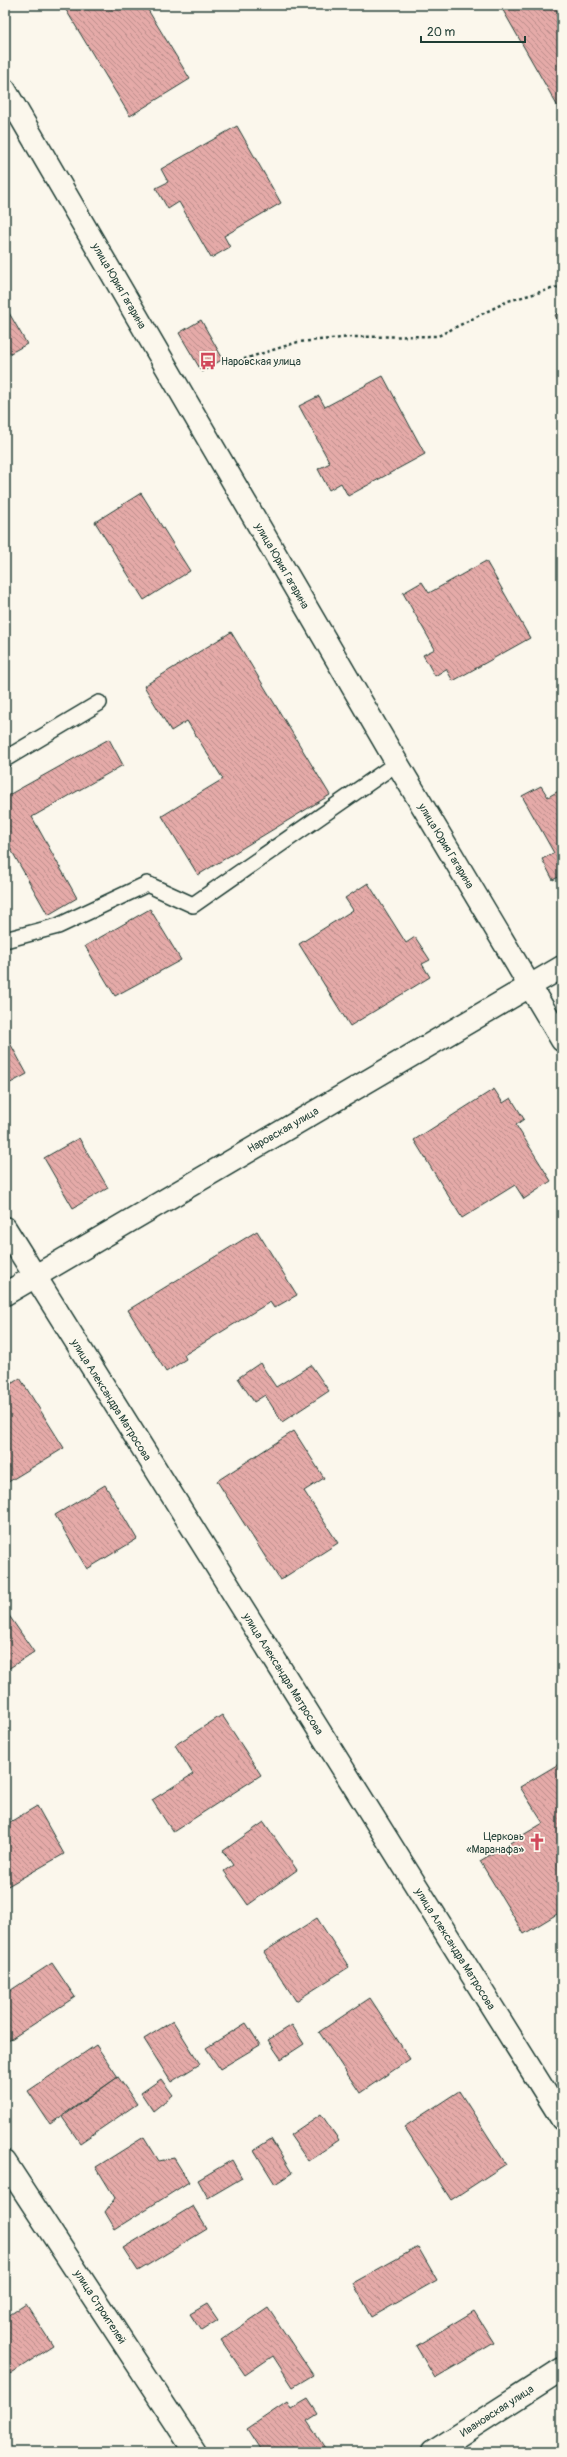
<svg xmlns="http://www.w3.org/2000/svg" width="567" height="2457" font-family="Pangolin,sans-serif">
<style>
.building{fill:url(#building-back-hatch);stroke:#1f3d34}
.lines{fill:none;stroke-linecap:round;stroke-linejoin:round}
.service-casing{stroke:#1f3d34;stroke-width:18}
.minor-casing{stroke:#1f3d34;stroke-width:25}
.tertiary-casing{stroke:#1f3d34;stroke-width:25}
.path{stroke:#1f3d34;stroke-width:2.5;stroke-dasharray:3 3;stroke-linecap:butt}
.service{stroke:#fbf7ec;stroke-width:15}
.minor{stroke:#fbf7ec;stroke-width:22}
.tertiary{stroke:#fbf7ec;stroke-width:22}
.labels{text-anchor:middle;dominant-baseline:central;stroke-width:3.5;stroke-linejoin:round;paint-order:stroke}
.street-label{font-size:11px;fill:#1f3d34;stroke:#fbf7ec}
.poi-label{font-size:11px;fill:#1f3d34;stroke:#fbf7ec;text-anchor:start}
</style>
<defs>
<pattern id="building-back-hatch" width="6" height="6" patternUnits="userSpaceOnUse"><rect width="6" height="6" fill="#e5aaa8"/><path d="M-1 5l2 2M0 0l6 6M5-1l2 2" fill="none" stroke="#b98c8a"/></pattern>
</defs>
<rect width="100%" height="100%" fill="#fbf7ec"/>
<filter id="ink" filterUnits="userSpaceOnUse"><feTurbulence type="fractalNoise" baseFrequency=".025" numOctaves="2"/><feDisplacementMap in="SourceGraphic" scale="8" xChannelSelector="R" yChannelSelector="G"/><feConvolveMatrix kernelMatrix="1 2 1 2 8 2 1 2 1" color-interpolation-filters="sRGB"/></filter>
<g filter="url(#ink)">
<!-- building -->
<g class="building">
<path d="M63,5H145L190,79L130,116Z"/>
<path d="M500,5H562V114Z"/>
<path d="M237,126L281,203L224,236L230,247L211,258L179,202L168,209L156,188L168,182L161,169Z"/>
<path d="M5,306L27,344L5,356Z"/>
<path d="M562,311V329L555,315Z"/>
<path d="M201,320L223,359L202,372L179,333Z"/>
<path d="M383,376L425,454L348,496L341,483L329,490L318,469L330,463L299,406L319,396L325,407Z"/>
<path d="M141,493L190,571L144,600L95,522Z"/>
<path d="M486,561L530,638L453,681L446,669L435,676L423,655L435,649L403,593L422,582L429,593Z"/>
<path d="M231,632L330,795L198,875L162,816L223,779L187,721L171,731L144,686Z"/>
<path d="M109,739L123,765L32,817L77,898L48,915L5,839V797Z"/>
<path d="M541,786L548,797L562,789V875L553,880L542,859L554,853L522,796Z"/>
<path d="M368,883L406,943L415,937L430,960L422,964L430,977L350,1026L299,944L353,910L345,898Z"/>
<path d="M150,909L181,960L115,996L85,946Z"/>
<path d="M5,1034L27,1074L5,1086Z"/>
<path d="M494,1089L503,1103L511,1098L524,1119L516,1125L551,1181L524,1199L515,1185L462,1218L414,1140Z"/>
<path d="M79,1138L108,1188L73,1208L44,1158Z"/>
<path d="M257,1231L297,1295L274,1308L270,1302L184,1355L186,1359L166,1372L128,1310Z"/>
<path d="M260,1363L276,1387L311,1365L329,1391L282,1422L265,1395L254,1402L238,1378Z"/>
<path d="M20,1378L64,1448L5,1484V1388Z"/>
<path d="M294,1431L324,1478L304,1491L338,1543L280,1580L217,1481Z"/>
<path d="M105,1485L137,1539L87,1569L55,1515Z"/>
<path d="M8,1614L34,1652L5,1671V1616Z"/>
<path d="M222,1715L261,1775L173,1832L152,1800L193,1774L175,1745Z"/>
<path d="M562,1762V1911L524,1934L480,1861L543,1823L520,1787Z"/>
<path d="M37,1806L64,1854L6,1887L5,1825Z"/>
<path d="M264,1822L297,1870L248,1905L224,1871L233,1865L223,1851Z"/>
<path d="M317,1918L349,1967L296,2001L264,1952Z"/>
<path d="M52,1963L75,1997L5,2043V1994Z"/>
<path d="M370,1998L410,2059L360,2093L319,2032Z"/>
<path d="M173,2021L200,2064L171,2082L144,2039Z"/>
<path d="M246,2023L260,2045L220,2069L206,2048Z"/>
<path d="M292,2025L304,2044L281,2059L268,2040Z"/>
<path d="M96,2045L118,2077L50,2124L28,2091Z"/>
<path d="M118,2077L137,2104L80,2143L62,2117Z"/>
<path d="M161,2079L173,2095L153,2111L141,2093Z"/>
<path d="M459,2091L506,2164L451,2200L404,2127Z"/>
<path d="M321,2114L339,2140L308,2161L290,2135Z"/>
<path d="M144,2137L159,2161L174,2158L189,2182L115,2229L105,2212L115,2198L96,2167Z"/>
<path d="M271,2139L292,2173L275,2184L254,2150Z"/>
<path d="M232,2160L242,2178L208,2198L198,2180Z"/>
<path d="M193,2206L207,2229L138,2271L123,2248Z"/>
<path d="M418,2247L437,2280L372,2317L353,2283Z"/>
<path d="M26,2304L53,2346L10,2374L5,2365V2318Z"/>
<path d="M207,2304L218,2320L201,2331L190,2314Z"/>
<path d="M268,2308L313,2375L293,2387L273,2356L245,2375L221,2340Z"/>
<path d="M474,2311L494,2343L435,2378L416,2346Z"/>
<path d="M308,2399L318,2414L307,2421L325,2448L320,2452H262L247,2429L287,2402L291,2409Z"/>
</g>
<g class="lines">
<!-- service casing -->
<g class="service-casing">
<g id="service">
<path d="M5,759L99,703"/>
<path d="M5,940L58,926L147,884L193,905L397,763"/>
</g>
</g>
<!-- minor casing -->
<g class="minor-casing">
<g id="minor">
<path d="M5,1228L562,2119"/>
<path d="M5,1294L562,967"/>
<path d="M5,2162L195,2452"/>
<path d="M433,2452L562,2369"/>
</g>
</g>
<!-- tertiary casing -->
<g class="tertiary-casing">
<path id="tertiary" d="M5,90L397,763L562,1040"/>
</g>
<!-- path -->
<path class="path" d="M238,361L298,342L352,337L438,336L508,301L562,286"/>
<!-- service -->
<use href="#service" class="service"/>
<!-- minor -->
<use href="#minor" class="minor"/>
<!-- tertiary -->
<use href="#tertiary" class="tertiary"/>
</g>
</g>
<!-- icons -->
<defs>
<g id="bus-bare" transform="scale(1.38)"><path d="M-5-6H5V4H4V6H2V4H-2V6H-4V4H-5ZM-3.5-4V0h7V-4ZM-3.5 1.2v1.5H-2V1.2ZM2 1.2v1.5H3.5V1.2Z" fill="#d1495b" stroke="#fbf7ec" stroke-width="2.5" paint-order="stroke"/></g>
<g id="church-bare" transform="scale(1.38)"><path d="M-1.2-6h2.4v3.5h3.3v2.4h-3.3V6h-2.4V-.1h-3.3v-2.4h3.3Z" fill="#d1495b" stroke="#fbf7ec" stroke-width="2.5" paint-order="stroke"/></g>
</defs>
<g fill-rule="evenodd">
<use href="#bus-bare" x="208" y="361"/>
<use href="#church-bare" x="537" y="1842"/>
</g>
<g class="labels">
<!-- street labels -->
<g class="street-label">
<text transform="translate(119 286) rotate(60)">улица Юрия Гагарина</text>
<text transform="translate(282 566) rotate(60)">улица Юрия Гагарина</text>
<text transform="translate(446 846) rotate(59)">улица Юрия Гагарина</text>
<text transform="translate(283 1130) rotate(-30)">Наровская улица</text>
<text transform="translate(111 1400) rotate(58)">улица Александра Матросова</text>
<text transform="translate(283 1674) rotate(58)">улица Александра Матросова</text>
<text transform="translate(455 1949) rotate(58)">улица Александра Матросова</text>
<text transform="translate(100 2307) rotate(57)">улица Строителей</text>
<text transform="translate(497 2411) rotate(-33)">Ивановская улица</text>
</g>
<!-- poi labels -->
<g class="poi-label">
<text x="221" y="361">Наровская улица</text>
<text x="524" y="1836" text-anchor="end">Церковь<tspan x="524" dy="13">«Маранафа»</tspan></text>
</g>
</g>
<!-- margin -->
<rect width="567" height="2457" fill="none" stroke="#fbf7ec" stroke-width="20"/>
<rect x="10" y="10" width="547" height="2437" fill="none" stroke="#1f3d34" stroke-width="1.5" filter="url(#ink)"/>
<!-- scale -->
<path d="M421 36v6h104v-6" fill="none" stroke="#1f3d34" stroke-width="2"/>
<text x="427" y="36" font-size="12" fill="#1f3d34" stroke="#fbf7ec" stroke-width="3" paint-order="stroke">20 m</text>
</svg>
